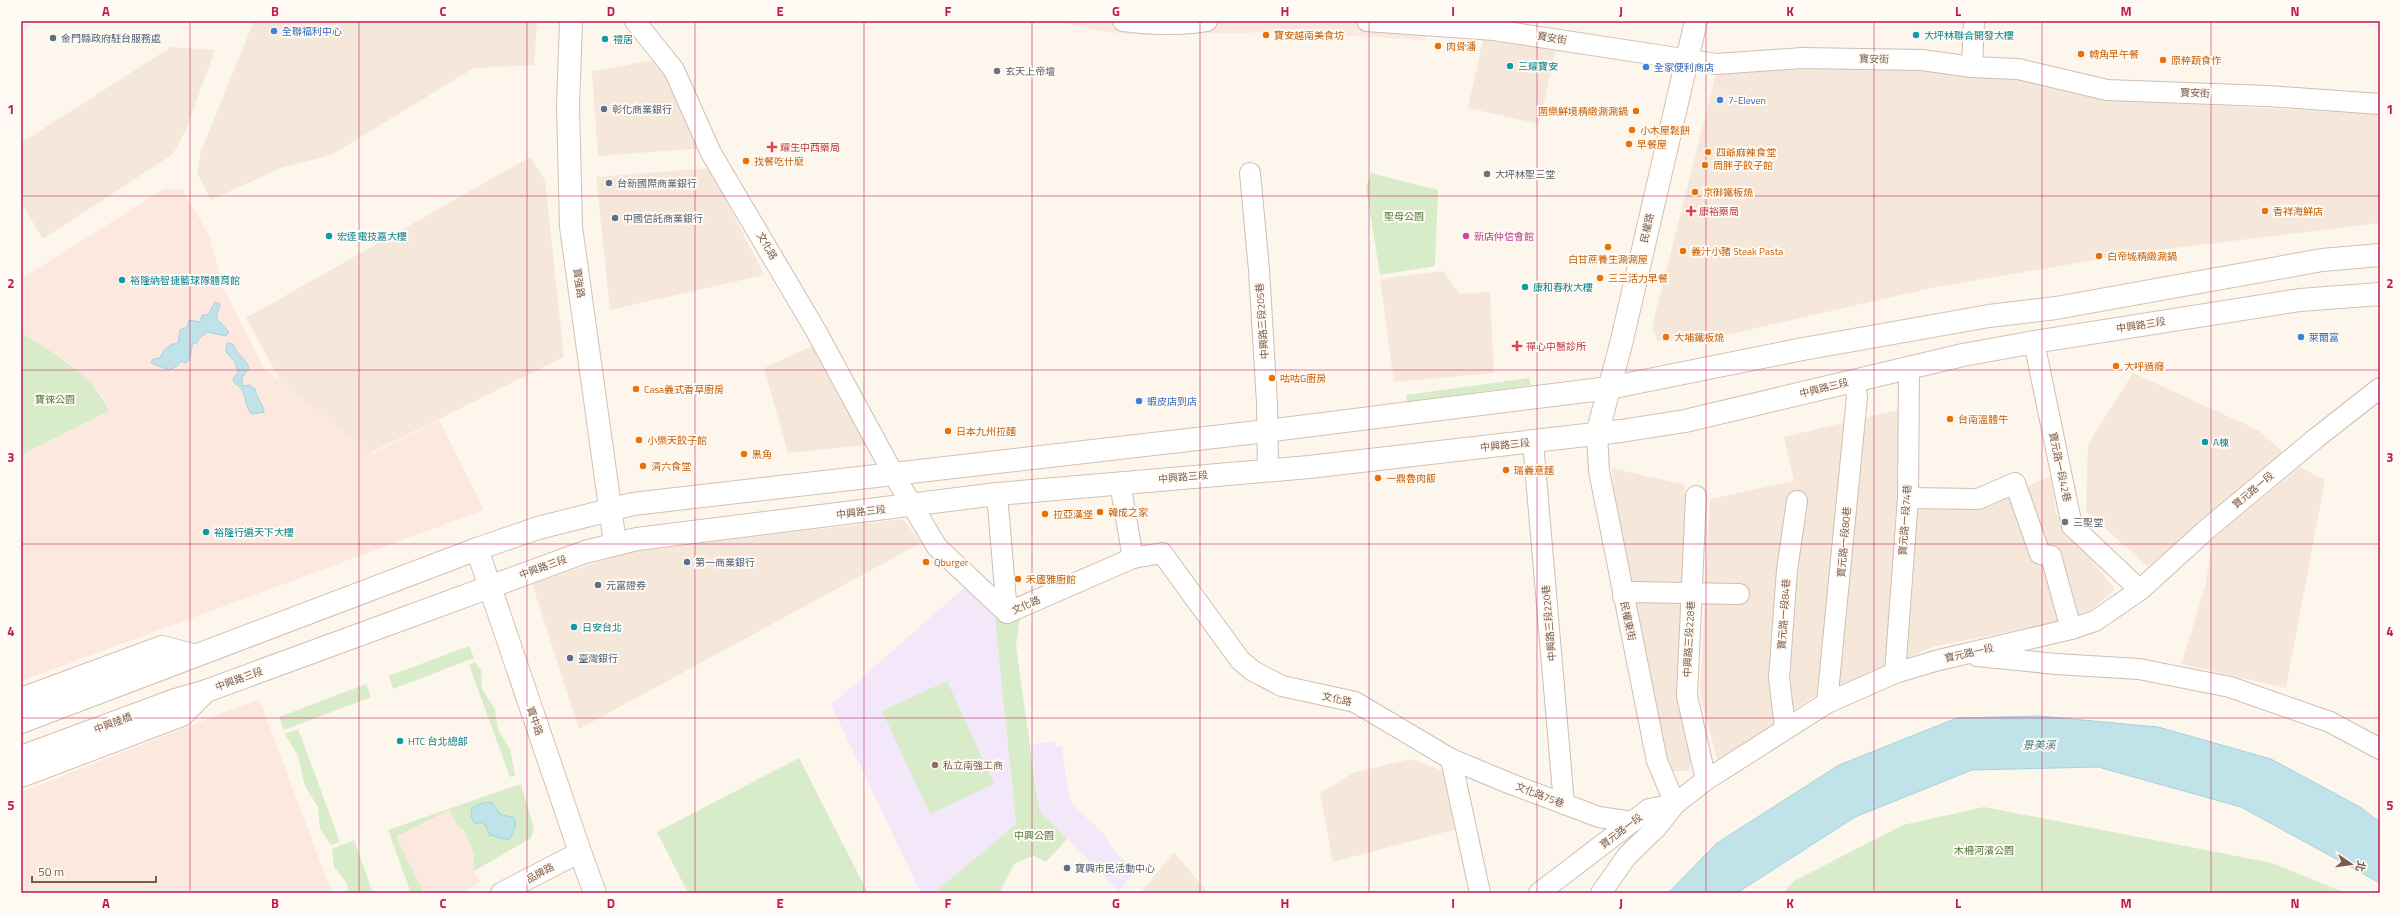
<svg xmlns="http://www.w3.org/2000/svg" width="2401" height="914" font-family="'Titillium Web','Noto Sans TC',sans-serif">
<style>
.residential{fill:#f5e8da}
.commercial{fill:#fde8e0}
.education{fill:#f3e8fa}
.green{fill:#d8ecc9}
.water{fill:#bfe3e8;stroke:#a5d3da}
.lines{fill:none;stroke-linecap:round;stroke-linejoin:round}
.street-casing{stroke:#d1beb0;stroke-width:22}
.secondary-casing{stroke:#d6c0b0;stroke-width:24}
.street{stroke:#fff;stroke-width:20}
.secondary{stroke:#fff;stroke-width:22}
.grid{fill:none;stroke:#c2185b;stroke-width:1;stroke-opacity:0.55}
.shop-dot{fill:#3f7fe0;stroke:#fffaf3;stroke-width:1.5}
.food-dot{fill:#e8710a;stroke:#fffaf3;stroke-width:1.5}
.culture-dot{fill:#0f9aa8;stroke:#fffaf3;stroke-width:1.5}
.service-dot{fill:#5c6f8a;stroke:#fffaf3;stroke-width:1.5}
.worship-dot{fill:#6b7280;stroke:#fffaf3;stroke-width:1.5}
.health-dot{fill:#e0444e;stroke:#fffaf3;stroke-width:1.5}
.hotel-dot{fill:#d1479c;stroke:#fffaf3;stroke-width:1.5}
.education-dot{fill:#8d6e63;stroke:#fffaf3;stroke-width:1.5}
.labels{text-anchor:middle;dominant-baseline:central;stroke-width:4;stroke-linejoin:round;paint-order:stroke}
.shop-label{font-size:10px;fill:#366cbe;stroke:#fffaf3;text-anchor:start}
.food-label{font-size:10px;fill:#c56008;stroke:#fffaf3;text-anchor:start}
.culture-label{font-size:10px;fill:#0d838f;stroke:#fffaf3;text-anchor:start}
.service-label{font-size:10px;fill:#4e5e75;stroke:#fffaf3;text-anchor:start}
.street-label{font-size:10px;fill:#7a5c4d;stroke:#fffaf3}
.worship-label{font-size:10px;fill:#5b616d;stroke:#fffaf3;text-anchor:start}
.health-label{font-size:10px;fill:#be3a42;stroke:#fffaf3;text-anchor:start}
.park-label{font-size:10px;fill:#537a41;stroke:#fffaf3}
.hotel-label{font-size:10px;fill:#b23c85;stroke:#fffaf3;text-anchor:start}
.education-label{font-size:10px;fill:#785e54;stroke:#fffaf3;text-anchor:start}
.water-label{font-size:11px;font-style:italic;fill:#437c86;stroke:#fffaf3}
.neatline{fill:none;stroke:#c2185b;stroke-width:1.5}
.grid-label{font-size:13px;text-anchor:middle;font-weight:bold;fill:#c2185b}
</style>
<rect width="100%" height="100%" fill="#fdf6ec"/>
<!-- residential -->
<g class="residential">
<path d="M254,21H537L534,65L474,68L331,155L281,168L211,200L197,173L201,151Z"/>
<path d="M1484,35L1557,44L1539,124L1468,108Z"/>
<path d="M171,47L215,50L185,132L173,154L43,239L21,202V143Z"/>
<path d="M1720,58L2025,77L2125,101L2380,114V223L2142,252L1936,287L1704,340L1657,341L1652,327Z"/>
<path d="M660,59L706,148L598,156L592,71Z"/>
<path d="M530,157L545,180L564,357L368,454L282,384L246,318Z"/>
<path d="M710,168L764,275L610,310L596,177Z"/>
<path d="M1443,271L1460,294L1490,292L1494,373L1394,382L1380,279Z"/>
<path d="M814,345L866,445L788,453L764,368Z"/>
<path d="M2133,373L2258,430L2284,453L2148,567L2086,511L2088,444Z"/>
<path d="M1902,409L1897,506L1980,507L2051,476L2056,514L2115,590L2091,610L2056,623L1935,646L1812,698L1718,763L1700,694L1710,499L1794,481L1784,437Z"/>
<path d="M2300,467L2325,480L2286,688L2181,664L2205,587L2213,539Z"/>
<path d="M1612,468L1685,485L1680,695L1694,752L1689,771H1670L1664,762L1618,532Z"/>
<path d="M903,519L921,543L579,729L532,584L628,552Z"/>
<path d="M1411,759L1446,772L1461,828L1333,862L1320,793L1353,773Z"/>
<path d="M1174,852L1208,893H1140Z"/>
</g>
<!-- commercial -->
<g class="commercial">
<path d="M1060,21H1428L1426,40L1282,32L1138,35L1092,30Z"/>
<path d="M164,189H182L209,235L223,287L264,368L371,454L439,420L484,510L21,681V455L109,411L103,396L68,362L21,332V279Z"/>
<path d="M259,699L332,893H21V792Z"/>
<path d="M449,810L457,825L465,831L474,855V871L480,882L462,893H424L396,838Z"/>
</g>
<!-- education -->
<g class="education">
<path d="M965,587L995,618L1016,824L934,893H921L831,705Z"/>
<path d="M1055,741L1056,747L1062,746L1068,791L1072,804L1103,833L1115,852L1136,870L1119,891L1039,810L1031,745Z"/>
</g>
<!-- green -->
<g class="green">
<path d="M1371,173L1438,190L1435,266L1380,275L1366,187Z"/>
<path d="M21,332C53,353 93,374 109,411L21,455Z"/>
<path d="M1529,378L1531,385L1407,402L1406,395Z"/>
<path d="M1020,617L1016,646L1039,810L1067,839L1046,862L1033,856L1015,863L1001,889L1002,893H934L1016,824L995,618Z"/>
<path d="M469,646L474,658L393,689L389,676Z"/>
<path d="M475,662L481,670L482,689L495,709L498,730L510,749L515,776L510,777L469,665Z"/>
<path d="M947,681L994,784L930,814L882,711Z"/>
<path d="M366,684L371,697L284,730L279,717Z"/>
<path d="M298,729L340,842L331,845L320,829L318,807L305,786L298,756L285,734Z"/>
<path d="M799,758L868,893H688L657,832Z"/>
<path d="M517,785H521L534,828L531,838L474,871V855L465,831L457,825L449,810L396,837L424,893H411L388,830Z"/>
<path d="M1984,807L2272,863L2346,893H1783L1794,881L1903,825Z"/>
<path d="M354,840L373,893H348L347,883L334,867L332,849Z"/>
</g>
<!-- water -->
<g class="water">
<path d="M215,302L220,304L216,318L229,332L226,336L207,332L199,338L197,343H193C190,351 193,356 186,363L181,361L176,367L169,370L151,363L153,359L160,358C164,349 169,344 178,343L180,330L187,327L189,320L200,322L202,315H208Z"/>
<path d="M227,343L233,344C236,355 246,358 249,368L242,378V386L249,385L255,389C256,397 265,408 264,412L252,414C245,408 247,400 243,392C241,386 235,386 233,379L238,372L235,362L226,352Z"/>
<path d="M2039,716L2158,727L2271,759L2360,807L2380,822V883L2241,807L2098,767L1972,770L1855,817L1737,893H1668L1717,843L1839,765L1957,718Z"/>
<path d="M491,802L501,815L513,817L516,824L510,839H505L490,835L484,823H474L471,816L472,808L482,803Z"/>
</g>
<g class="lines">
<!-- street casing -->
<g class="street-casing">
<g id="street">
<path d="M635,21L674,70L711,153L816,331L894,475L937,547L1007,613L997,494"/>
<path d="M1123,21C1151,24 1179,26 1207,21"/>
<path d="M1367,21L1494,30L1716,64L1802,58L1922,60L1972,67L2018,69L2107,90L2267,96L2380,104"/>
<path d="M1972,67L1974,21"/>
<path d="M1250,173L1259,270L1267,403L1268,469"/>
<path d="M2034,342L2072,526L2140,590"/>
<path d="M1597,434L1599,471L1657,761L1675,804"/>
<path d="M1533,442L1564,804"/>
<path d="M1120,483L1133,558L1162,553L1240,660L1253,671L1282,686L1355,702L1451,759L1511,784L1599,817L1632,822"/>
<path d="M1696,496L1687,696L1706,780"/>
<path d="M1908,498L1978,499L2015,483L2040,554L2051,556L2071,629"/>
<path d="M1623,596L1631,592L1739,594"/>
<path d="M1007,613L1133,558"/>
<path d="M1977,656L2056,664L2139,669L2230,687L2330,722L2380,749"/>
<path d="M1895,673L1908,498L1909,368"/>
<path d="M1827,703L1857,397L1854,381"/>
<path d="M1785,727L1779,678L1787,570L1797,501"/>
<path d="M1451,759L1480,893"/>
<path d="M501,893L580,852"/>
<path d="M1539,893L1649,809L1675,804L1706,780L1827,703L1895,673L1939,660L2071,629L2095,621L2140,590L2206,530L2315,439L2380,388"/>
<path d="M1601,893L1627,856L1657,827L1675,804"/>
</g>
</g>
<!-- secondary casing -->
<g class="secondary-casing">
<g id="secondary">
<path d="M571,21L568,105L571,227L615,543"/>
<path d="M1597,434L1621,344L1696,21"/>
<path d="M477,549L580,852L595,893"/>
<path d="M21,699L162,647L193,655"/>
<path d="M21,722L477,549L538,528L633,504L1266,431L1609,388L1803,349L1989,316L2056,308L2322,260L2380,255"/>
<path d="M21,757L175,700L203,692"/>
<path d="M21,776L182,715L206,691L585,552L637,539L997,494L1309,467L1621,431L1685,421L1963,355L2034,342L2300,300L2380,294"/>
</g>
</g>
<!-- street -->
<use href="#street" class="street"/>
<!-- secondary -->
<use href="#secondary" class="secondary"/>
</g>
<!-- grid -->
<path class="grid" d="M190,21V893M359,21V893M527,21V893M695,21V893M864,21V893M1032,21V893M1200,21V893M1369,21V893M1537,21V893M1706,21V893M1874,21V893M2042,21V893M2211,21V893M21,196H2380M21,370H2380M21,544H2380M21,718H2380"/>
<!-- markers -->
<g class="shop-dot">
<circle cx="274" cy="31" r="4"/>
<circle cx="1646" cy="67" r="4"/>
<circle cx="1720" cy="100" r="4"/>
<circle cx="2301" cy="337" r="4"/>
<circle cx="1139" cy="401" r="4"/>
</g>
<g class="food-dot">
<circle cx="1266" cy="35" r="4"/>
<circle cx="1438" cy="46" r="4"/>
<circle cx="2081" cy="54" r="4"/>
<circle cx="2163" cy="60" r="4"/>
<circle cx="1636" cy="111" r="4"/>
<circle cx="1632" cy="130" r="4"/>
<circle cx="1629" cy="144" r="4"/>
<circle cx="1708" cy="152" r="4"/>
<circle cx="746" cy="161" r="4"/>
<circle cx="1705" cy="165" r="4"/>
<circle cx="1695" cy="192" r="4"/>
<circle cx="2265" cy="211" r="4"/>
<circle cx="1608" cy="247" r="4"/>
<circle cx="1683" cy="251" r="4"/>
<circle cx="2099" cy="256" r="4"/>
<circle cx="1600" cy="278" r="4"/>
<circle cx="1666" cy="337" r="4"/>
<circle cx="2116" cy="366" r="4"/>
<circle cx="1272" cy="378" r="4"/>
<circle cx="636" cy="389" r="4"/>
<circle cx="1950" cy="419" r="4"/>
<circle cx="948" cy="431" r="4"/>
<circle cx="639" cy="440" r="4"/>
<circle cx="744" cy="454" r="4"/>
<circle cx="643" cy="466" r="4"/>
<circle cx="1506" cy="470" r="4"/>
<circle cx="1378" cy="478" r="4"/>
<circle cx="1100" cy="512" r="4"/>
<circle cx="1045" cy="514" r="4"/>
<circle cx="926" cy="562" r="4"/>
<circle cx="1018" cy="579" r="4"/>
</g>
<g class="culture-dot">
<circle cx="1916" cy="35" r="4"/>
<circle cx="605" cy="39" r="4"/>
<circle cx="1510" cy="66" r="4"/>
<circle cx="329" cy="236" r="4"/>
<circle cx="122" cy="280" r="4"/>
<circle cx="1525" cy="287" r="4"/>
<circle cx="2205" cy="442" r="4"/>
<circle cx="206" cy="532" r="4"/>
<circle cx="574" cy="627" r="4"/>
<circle cx="400" cy="741" r="4"/>
</g>
<g class="service-dot">
<circle cx="53" cy="38" r="4"/>
<circle cx="604" cy="109" r="4"/>
<circle cx="609" cy="183" r="4"/>
<circle cx="615" cy="218" r="4"/>
<circle cx="687" cy="562" r="4"/>
<circle cx="598" cy="585" r="4"/>
<circle cx="570" cy="658" r="4"/>
<circle cx="1067" cy="868" r="4"/>
</g>
<g class="worship-dot">
<circle cx="997" cy="71" r="4"/>
<circle cx="1487" cy="174" r="4"/>
<circle cx="2065" cy="522" r="4"/>
</g>
<g class="health-dot">
<path d="M770 141h4v4h4v4h-4v4h-4v-4h-4v-4h4z"/>
<path d="M1689 205h4v4h4v4h-4v4h-4v-4h-4v-4h4z"/>
<path d="M1515 340h4v4h4v4h-4v4h-4v-4h-4v-4h4z"/>
</g>
<circle class="hotel-dot" cx="1466" cy="236" r="4"/>
<circle class="education-dot" cx="935" cy="765" r="4"/>
<g class="labels">
<!-- shop labels -->
<g class="shop-label">
<text x="282" y="31">全聯福利中心</text>
<text x="1654" y="67">全家便利商店</text>
<text x="1728" y="100">7-Eleven</text>
<text x="2309" y="337">萊爾富</text>
<text x="1147" y="401">蝦皮店到店</text>
</g>
<!-- food labels -->
<g class="food-label">
<text x="1274" y="35">寶安越南美食坊</text>
<text x="1446" y="46">肉骨潘</text>
<text x="2089" y="54">轉角早午餐</text>
<text x="2171" y="60">原粹蔬食作</text>
<text x="1628" y="111" text-anchor="end">圍樂鮮境精緻涮涮鍋</text>
<text x="1640" y="130">小木屋鬆餅</text>
<text x="1637" y="144">早餐屋</text>
<text x="1716" y="152">四爺麻辣食堂</text>
<text x="754" y="161">找餐吃什麼</text>
<text x="1713" y="165">周胖子餃子館</text>
<text x="1703" y="192">京御鐵板燒</text>
<text x="2273" y="211">香祥海鮮店</text>
<text x="1691" y="251">義汁小豬 Steak Pasta</text>
<text x="2107" y="256">白帝城精緻涮鍋</text>
<text x="1608" y="259" text-anchor="middle">白甘蔗養生涮涮屋</text>
<text x="1608" y="278">三三活力早餐</text>
<text x="1674" y="337">大埔鐵板燒</text>
<text x="2124" y="366">大呼過癮</text>
<text x="1280" y="378">咕咕G廚房</text>
<text x="644" y="389">Casa義式香草廚房</text>
<text x="1958" y="419">台南溫體牛</text>
<text x="956" y="431">日本九州拉麵</text>
<text x="647" y="440">小樂天餃子館</text>
<text x="752" y="454">黑角</text>
<text x="651" y="466">清六食堂</text>
<text x="1514" y="470">瑞義意麵</text>
<text x="1386" y="478">一鼎魯肉飯</text>
<text x="1108" y="512">韓成之家</text>
<text x="1053" y="514">拉亞漢堡</text>
<text x="934" y="562">Qburger</text>
<text x="1026" y="579">禾廬雅廚館</text>
</g>
<!-- culture labels -->
<g class="culture-label">
<text x="1924" y="35">大坪林聯合開發大樓</text>
<text x="613" y="39">禮居</text>
<text x="1518" y="66">三耀寶安</text>
<text x="337" y="236">宏達電技嘉大樓</text>
<text x="130" y="280">裕隆納智捷籃球隊體育館</text>
<text x="1533" y="287">康和春秋大樓</text>
<text x="2213" y="442">A棟</text>
<text x="214" y="532">裕隆行遍天下大樓</text>
<text x="582" y="627">日安台北</text>
<text x="408" y="741">HTC 台北總部</text>
</g>
<!-- service labels -->
<g class="service-label">
<text x="61" y="38">金門縣政府駐台服務處</text>
<text x="612" y="109">彰化商業銀行</text>
<text x="617" y="183">台新國際商業銀行</text>
<text x="623" y="218">中國信託商業銀行</text>
<text x="695" y="562">第一商業銀行</text>
<text x="606" y="585">元富證券</text>
<text x="578" y="658">臺灣銀行</text>
<text x="1075" y="868">寶興市民活動中心</text>
</g>
<!-- street labels -->
<g class="street-label">
<text transform="translate(1552 38) rotate(9)">寶安街</text>
<text transform="translate(1874 59) rotate(1)">寶安街</text>
<text transform="translate(2195 93) rotate(2)">寶安街</text>
<text transform="translate(1647 228) rotate(-78)">民權路</text>
<text transform="translate(767 246) rotate(60)">文化路</text>
<text transform="translate(579 283) rotate(82)">寶強路</text>
<text transform="translate(1262 321) rotate(-94)">中興路三段205巷</text>
<text transform="translate(2141 325) rotate(-9)">中興路三段</text>
<text transform="translate(1824 388) rotate(-14)">中興路三段</text>
<text transform="translate(1505 445) rotate(-6)">中興路三段</text>
<text transform="translate(2060 467) rotate(78)">寶元路一段42巷</text>
<text transform="translate(1183 477) rotate(-5)">中興路三段</text>
<text transform="translate(2253 490) rotate(-40)">寶元路一段</text>
<text transform="translate(861 512) rotate(-7)">中興路三段</text>
<text transform="translate(1905 520) rotate(-86)">寶元路一段74巷</text>
<text transform="translate(1844 542) rotate(-85)">寶元路一段80巷</text>
<text transform="translate(543 567) rotate(-20)">中興路三段</text>
<text transform="translate(1026 605) rotate(-24)">文化路</text>
<text transform="translate(1784 614) rotate(-86)">寶元路一段84巷</text>
<text transform="translate(1628 621) rotate(78)">民權東街</text>
<text transform="translate(1549 623) rotate(-95)">中興路三段220巷</text>
<text transform="translate(1689 639) rotate(-87)">中興路三段228巷</text>
<text transform="translate(1969 653) rotate(-13)">寶元路一段</text>
<text transform="translate(239 679) rotate(-20)">中興路三段</text>
<text transform="translate(1337 699) rotate(12)">文化路</text>
<text transform="translate(535 721) rotate(71)">寶中路</text>
<text transform="translate(113 723) rotate(-20)">中興陸橋</text>
<text transform="translate(1540 795) rotate(21)">文化路75巷</text>
<text transform="translate(1621 831) rotate(-37)">寶元路一段</text>
<text transform="translate(540 873) rotate(-28)">品牌路</text>
</g>
<!-- worship labels -->
<g class="worship-label">
<text x="1005" y="71">玄天上帝壇</text>
<text x="1495" y="174">大坪林聖三堂</text>
<text x="2073" y="522">三聖堂</text>
</g>
<!-- health labels -->
<g class="health-label">
<text x="780" y="147">耀生中西藥局</text>
<text x="1699" y="211">康裕藥局</text>
<text x="1526" y="346">禪心中醫診所</text>
</g>
<!-- park labels -->
<g class="park-label">
<text x="1404" y="216">聖母公園</text>
<text x="55" y="399">寶徠公園</text>
<text x="1034" y="835">中興公園</text>
<text x="1984" y="850">木柵河濱公園</text>
</g>
<!-- hotel labels -->
<g class="hotel-label">
<text x="1474" y="236">新店仲信會館</text>
</g>
<!-- education labels -->
<g class="education-label">
<text x="943" y="765">私立南強工商</text>
</g>
<!-- water labels -->
<g class="water-label">
<text transform="translate(2039 745) rotate(-1)">景美溪</text>
</g>
</g>
<!-- border -->
<rect width="2401" height="914" fill="none" stroke="#fffaf3" stroke-width="44"/>
<!-- north arrow -->
<g transform="translate(2351 864) rotate(103)" stroke="#fffaf3" stroke-width="3" paint-order="stroke">
<path d="M0-3L7 15L0 10L-7 15Z" fill="#7a5c4d"/>
<text y="-6" font-size="11" font-weight="bold" text-anchor="middle" fill="#7a5c4d">北</text>
</g>
<!-- scale -->
<path d="M32 876v6h124v-6" fill="none" stroke="#7a5c4d" stroke-width="2"/>
<text x="38" y="876" font-size="12" fill="#7a5c4d" stroke="#fffaf3" stroke-width="3" paint-order="stroke">50 m</text>
<rect x="22" y="22" width="2357" height="870" class="neatline"/>
<g class="grid-label">
<text x="106" y="16">A</text>
<text x="275" y="16">B</text>
<text x="443" y="16">C</text>
<text x="611" y="16">D</text>
<text x="780" y="16">E</text>
<text x="948" y="16">F</text>
<text x="1116" y="16">G</text>
<text x="1285" y="16">H</text>
<text x="1453" y="16">I</text>
<text x="1621" y="16">J</text>
<text x="1790" y="16">K</text>
<text x="1958" y="16">L</text>
<text x="2126" y="16">M</text>
<text x="2295" y="16">N</text>
<text x="11" y="114">1</text>
<text x="2390" y="114">1</text>
<text x="11" y="288">2</text>
<text x="2390" y="288">2</text>
<text x="11" y="462">3</text>
<text x="2390" y="462">3</text>
<text x="11" y="636">4</text>
<text x="2390" y="636">4</text>
<text x="11" y="810">5</text>
<text x="2390" y="810">5</text>
<text x="106" y="908">A</text>
<text x="275" y="908">B</text>
<text x="443" y="908">C</text>
<text x="611" y="908">D</text>
<text x="780" y="908">E</text>
<text x="948" y="908">F</text>
<text x="1116" y="908">G</text>
<text x="1285" y="908">H</text>
<text x="1453" y="908">I</text>
<text x="1621" y="908">J</text>
<text x="1790" y="908">K</text>
<text x="1958" y="908">L</text>
<text x="2126" y="908">M</text>
<text x="2295" y="908">N</text>
</g>
</svg>
